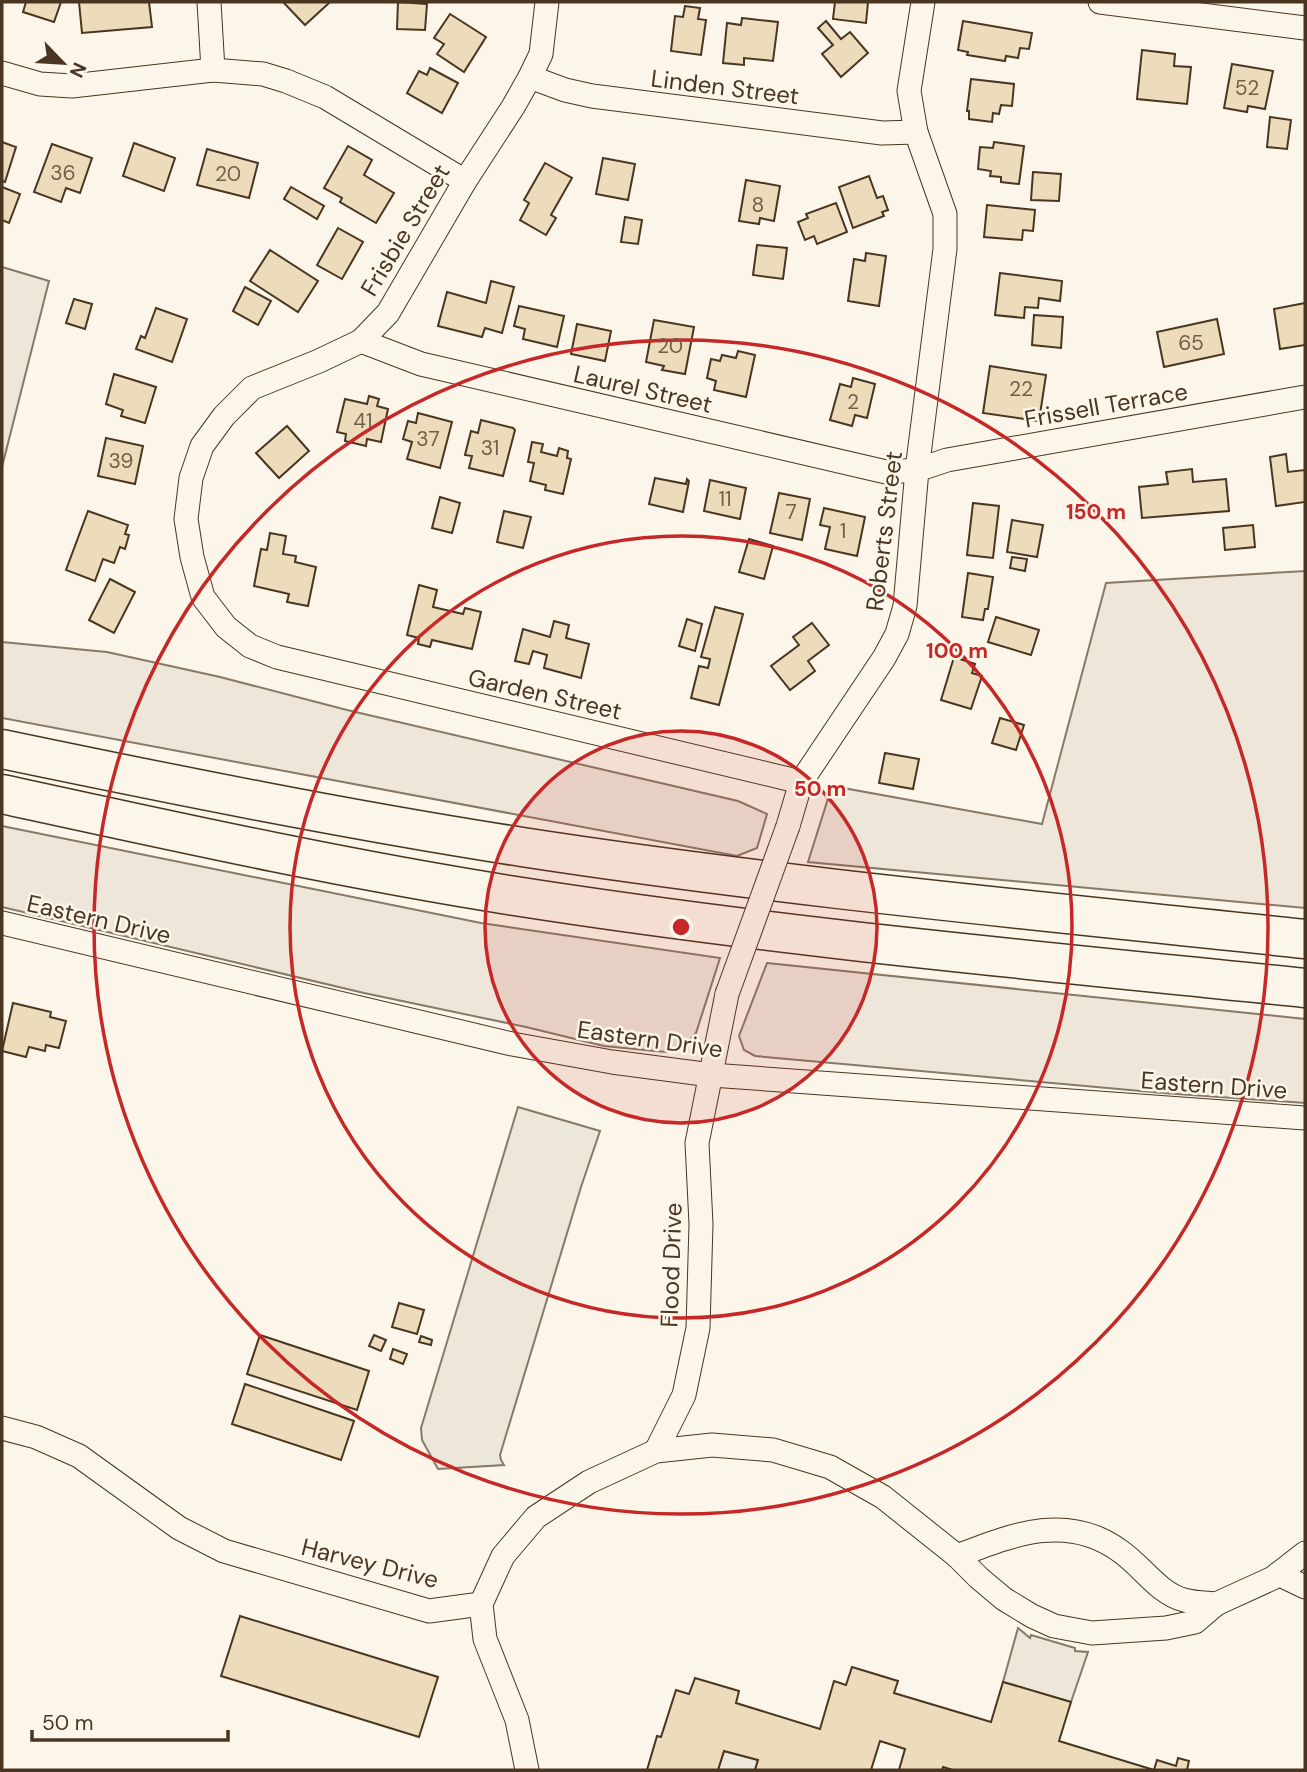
<svg xmlns="http://www.w3.org/2000/svg" width="1307" height="1772" font-family="'DM Sans',sans-serif">
<style>
.green{fill:#ede6d9;stroke:#887966;stroke-width:2}
.parking{fill:#ede7d9;stroke:#887966;stroke-width:2}
.building{fill:#ecdcbc;stroke:#4a3520;stroke-width:2}
.lines{fill:none;stroke-linecap:round;stroke-linejoin:round}
.minor-casing{stroke:#4a3520;stroke-width:25}
.motorway-casing{stroke:#4a3520;stroke-width:41}
.minor{stroke:#fbf6e9;stroke-width:23}
.motorway{stroke:#fbf6e9;stroke-width:38}
.minor-bridge-casing{stroke:#4a3520;stroke-width:25;stroke-linecap:butt}
.minor-bridge{stroke:#fbf6e9;stroke-width:23}
.ring{fill:none;stroke:#c62828;stroke-width:3.5}
.labels{text-anchor:middle;dominant-baseline:central;stroke-width:5;stroke-linejoin:round;paint-order:stroke}
.number-label{font-size:21px;fill:#725f47}
.street-label{font-size:24px;fill:#4a3520;stroke:#fbf6e9}
.centre{fill:#c62828;stroke:#fbf6e9;stroke-width:3.5}
.ring-label{font-size:21px;text-anchor:middle;font-weight:bold;fill:#c62828;stroke:#fbf6e9;stroke-width:5;stroke-linejoin:round;paint-order:stroke}
</style>
<rect width="100%" height="100%" fill="#fbf6e9"/>
<!-- green -->
<g class="green">
<path d="M2,267L49,281L2,467Z"/>
<path d="M1305,571V908L808,862L832,786L1042,824L1106,583Z"/>
<path d="M2,642L107,652L220,677L347,710L738,801L767,814L757,848L737,856L2,718Z"/>
<path d="M2,826L481,923L720,958L696,1033L684,1046L666,1052L604,1046L526,1027L364,993L2,907Z"/>
<path d="M767,963L1305,1019V1103L1163,1093L755,1056L744,1050L739,1036Z"/>
</g>
<!-- parking -->
<g class="parking">
<path d="M518,1107L600,1131L581,1187L500,1455L501,1460L504,1465L438,1469L422,1440L421,1428Z"/>
<path d="M1018,1628L1030,1638L1031,1635L1075,1648V1651L1088,1652L1071,1702L1003,1682Z"/>
<path d="M724,1751L758,1760L755,1770H718Z"/>
</g>
<!-- building -->
<g class="building">
<path d="M26,2H61L54,22L23,12Z"/>
<path d="M79,2H149L152,27L82,33Z"/>
<path d="M283,2H328L329,3L305,25Z"/>
<path d="M398,2L427,4L425,30L397,29Z"/>
<path d="M835,2H868L866,23L833,19Z"/>
<path d="M685,6L700,8L698,19L706,20L701,55L671,51L675,16L683,17Z"/>
<path d="M450,14L486,37L464,72L437,54L444,44L434,38Z"/>
<path d="M742,18L778,22L773,61L744,58V65L723,63L727,23L741,25Z"/>
<path d="M826,21L841,39L850,32L868,53L841,77L822,54L833,45L818,28Z"/>
<path d="M963,21L1032,33L1029,49L1020,48L1018,58L1006,56L1005,61L967,55L968,52L958,50Z"/>
<path d="M1142,50L1175,54L1174,66L1191,67L1187,104L1137,99Z"/>
<path d="M1232,64L1273,71L1265,109L1248,106L1247,112L1224,108Z"/>
<path d="M430,68L458,83L442,113L407,93L419,71L427,75Z"/>
<path d="M971,79L1014,84L1012,106L1001,105L999,114L993,113L992,122L969,119V111H967Z"/>
<path d="M1270,117L1291,120L1287,149L1267,147Z"/>
<path d="M2,142L16,147L5,182L2,181Z"/>
<path d="M994,142L1024,146L1019,184L1001,182V177L990,176L991,171L978,169L980,147L993,148Z"/>
<path d="M134,143L175,158L164,191L123,176Z"/>
<path d="M52,144L92,158L80,193L66,188L61,202L34,192Z"/>
<path d="M348,146L372,160L364,175L394,193L376,223L340,202L342,198L324,188Z"/>
<path d="M207,149L258,163L249,198L197,185Z"/>
<path d="M603,158L635,164L628,200L596,194Z"/>
<path d="M545,163L572,178L551,215L556,218L546,235L520,220L529,203L524,200Z"/>
<path d="M1033,172L1061,174L1059,201L1031,200Z"/>
<path d="M869,176L877,198L883,196L888,210L882,212L884,216L853,228L839,187Z"/>
<path d="M746,180L780,186L774,221L760,218L759,224L739,221Z"/>
<path d="M2,187L20,194L9,223L2,220Z"/>
<path d="M291,187L324,206L317,219L284,199Z"/>
<path d="M836,203L847,232L817,244L814,236L805,240L798,222L808,218L806,214Z"/>
<path d="M987,205L1035,210L1033,231L1023,230L1022,240L984,237Z"/>
<path d="M625,217L642,220L638,244L621,242Z"/>
<path d="M338,228L363,242L342,279L317,265Z"/>
<path d="M757,245L787,248L783,279L753,275Z"/>
<path d="M270,250L318,281L298,312L250,281Z"/>
<path d="M866,253L886,256L879,306L848,301L854,259L865,261Z"/>
<path d="M1000,273L1062,281L1060,301L1039,298L1038,308L1025,307L1024,318L995,315Z"/>
<path d="M491,281L514,287L502,333L485,328L482,337L438,326L447,292L486,303Z"/>
<path d="M245,287L271,301L258,325L233,311Z"/>
<path d="M74,299L92,304L85,329L66,323Z"/>
<path d="M1305,303V345L1280,349L1274,309Z"/>
<path d="M519,306L564,316L557,347L523,339L525,329L514,326Z"/>
<path d="M156,308L187,319L172,362L136,349L141,336L145,338Z"/>
<path d="M1034,315L1063,317L1061,348L1032,345Z"/>
<path d="M1217,319L1224,354L1164,367L1157,332Z"/>
<path d="M654,320L694,327L685,374L662,370L664,366L646,362Z"/>
<path d="M577,324L611,331L605,361L571,354Z"/>
<path d="M738,351L755,355L746,397L714,390L716,381L707,378L711,359L720,361L722,355L736,358Z"/>
<path d="M990,366L1046,375L1039,421L983,413Z"/>
<path d="M114,374L156,387L145,423L121,416L123,410L106,404Z"/>
<path d="M853,378L875,384L867,418L855,415L852,426L830,420L840,384L851,387Z"/>
<path d="M369,396L379,399L377,406L388,409L381,442L367,439L366,446L345,441L346,434L337,432L345,399L367,404Z"/>
<path d="M418,413L452,422L440,468L407,459L412,442L403,439L408,421L416,423Z"/>
<path d="M481,420L513,428L515,430L503,476L469,468L472,456L465,455L471,431L478,433Z"/>
<path d="M287,426L309,451L279,478L256,453Z"/>
<path d="M106,438L143,446L135,484L98,476Z"/>
<path d="M532,442L543,444L541,452L557,456L559,448L568,451L567,458L571,459L563,494L545,490L546,485L530,481L534,463L528,462Z"/>
<path d="M1286,454L1288,472L1305,470V502L1276,506L1270,457Z"/>
<path d="M1192,469L1193,482L1226,479L1229,511L1142,518L1139,487L1168,484L1166,472Z"/>
<path d="M655,478L686,484L687,479L689,481L683,512L649,504Z"/>
<path d="M710,480L746,488L740,519L704,511Z"/>
<path d="M779,493L810,499L802,540L770,533Z"/>
<path d="M440,497L460,503L452,533L432,528Z"/>
<path d="M973,503L999,506L993,558L967,555Z"/>
<path d="M824,508L865,517L857,556L825,549L830,527L820,525Z"/>
<path d="M88,511L128,525L125,534L129,535L125,549L120,547L114,563L103,559L95,581L66,570Z"/>
<path d="M504,511L531,517L523,548L497,542Z"/>
<path d="M1012,520L1043,525L1037,557L1007,552Z"/>
<path d="M1253,525L1255,547L1225,550L1223,528Z"/>
<path d="M270,533L286,536L283,554L296,556L295,562L316,567L308,606L287,602L289,594L254,586L261,549L267,550Z"/>
<path d="M749,539L773,546L764,579L739,572Z"/>
<path d="M1012,557L1027,559L1025,571L1010,568Z"/>
<path d="M968,573L993,577L988,609H985L983,620L962,617Z"/>
<path d="M110,579L135,592L114,633L89,620Z"/>
<path d="M419,585L437,590L433,607L463,614L465,608L481,612L472,649L432,640L430,647L418,644L419,638L407,635Z"/>
<path d="M715,607L743,614L719,705L691,698L699,666L708,668L710,659L701,657Z"/>
<path d="M996,617L1039,630L1031,655L988,642Z"/>
<path d="M687,619L702,624L695,651L679,646Z"/>
<path d="M554,621L569,625L566,638L589,644L581,678L544,668L547,655L533,651L529,664L515,661L523,629L550,637Z"/>
<path d="M812,623L829,645L808,661L815,671L790,690L771,666L799,645L793,637Z"/>
<path d="M954,657L975,664L972,673L982,676L971,709L941,700Z"/>
<path d="M1000,718L1024,725L1016,750L992,743Z"/>
<path d="M885,753L919,759L913,789L879,783Z"/>
<path d="M13,1003L51,1012L50,1017L66,1021L59,1048L46,1045L45,1051L29,1047L26,1057L2,1051Z"/>
<path d="M399,1303L424,1310L417,1334L392,1327Z"/>
<path d="M260,1335L369,1371L357,1410L247,1374Z"/>
<path d="M374,1335L386,1340L381,1351L369,1346Z"/>
<path d="M421,1336L432,1340L431,1345L419,1342Z"/>
<path d="M393,1349L407,1354L403,1364L390,1359Z"/>
<path d="M245,1384L354,1421L341,1460L232,1424Z"/>
<path d="M240,1616L438,1677L419,1737L221,1676Z"/>
<path d="M852,1667L898,1681L894,1693L991,1722L1003,1682L1071,1702L1059,1741L1154,1770L1157,1760L1176,1766L1178,1758L1189,1761L1187,1770H953L943,1767L942,1770H899L905,1749L880,1741L871,1770H755L758,1760L724,1751L718,1770H647L657,1736L661,1737L676,1690L689,1694L695,1678L739,1691L736,1703L820,1729L834,1681L846,1685Z"/>
</g>
<g class="lines">
<!-- minor casing -->
<g class="minor-casing">
<g id="minor">
<path d="M209,2L213,70"/>
<path d="M547,2L541,54L530,77L513,107L465,181L388,313L361,341L319,361L252,388L224,416L202,446L191,478L186,519L192,557L203,597L226,627L250,646L277,657L801,782"/>
<path d="M1100,2L1305,28"/>
<path d="M2,73L40,84L72,86L213,70L263,74L286,81L325,97L465,181"/>
<path d="M530,77L565,90L592,96L882,133L916,132"/>
<path d="M361,341L421,364L886,472L917,470L947,460L1305,397"/>
<path d="M788,826L801,782L884,658L897,634L905,606L917,470L945,249V214L916,132L909,91L923,2"/>
<path d="M2,923L512,1044L612,1062L711,1075L1305,1118"/>
<path d="M2,1428L36,1437L79,1456L179,1528L224,1551L429,1611L481,1604L503,1556L536,1517L589,1482L656,1451L712,1445L773,1450L830,1467L883,1497L957,1556C1012,1535 1067,1512 1120,1551C1142,1566 1158,1593 1184,1600C1194,1603 1206,1603 1216,1604"/>
<path d="M656,1451L684,1395L698,1328L701,1224L697,1143L727,994"/>
<path d="M957,1556L979,1578L1004,1599L1032,1616L1054,1626L1092,1633L1166,1628L1195,1622L1216,1604L1273,1578L1278,1574L1305,1587"/>
<path d="M1278,1574L1305,1553"/>
<path d="M481,1604L485,1639L517,1720L527,1770"/>
</g>
</g>
<!-- motorway casing -->
<g class="motorway-casing">
<g id="motorway">
<path d="M2,749C175,785 348,820 522,847C782,887 1044,911 1305,939"/>
<path d="M2,794C172,831 343,869 515,896C777,937 1042,961 1305,988"/>
</g>
</g>
<!-- minor -->
<use href="#minor" class="minor"/>
<!-- motorway -->
<use href="#motorway" class="motorway"/>
<!-- minor-bridge casing -->
<g class="minor-bridge-casing">
<path id="minor-bridge" d="M727,994L788,826"/>
</g>
<!-- minor-bridge -->
<use href="#minor-bridge" class="minor-bridge"/>
</g>
<!-- distance rings -->
<circle cx="681" cy="927" r="196" fill="#c62828" fill-opacity=".12"/>
<g class="ring">
<circle cx="681" cy="927" r="196"/>
<circle cx="681" cy="927" r="391"/>
<circle cx="681" cy="927" r="587"/>
</g>
<g class="labels">
<!-- number labels -->
<g class="number-label">
<text x="1247" y="88">52</text>
<text x="63" y="173">36</text>
<text x="228" y="174">20</text>
<text x="758" y="205">8</text>
<text x="1191" y="343">65</text>
<text x="670" y="346">20</text>
<text x="1021" y="389">22</text>
<text x="853" y="402">2</text>
<text x="363" y="421">41</text>
<text x="428" y="439">37</text>
<text x="490" y="448">31</text>
<text x="121" y="461">39</text>
<text x="725" y="499">11</text>
<text x="791" y="512">7</text>
<text x="843" y="531">1</text>
</g>
<!-- street labels -->
<g class="street-label">
<text transform="translate(725 87) rotate(7)">Linden Street</text>
<text transform="translate(405 230) rotate(-59)">Frisbie Street</text>
<text transform="translate(643 389) rotate(13)">Laurel Street</text>
<text transform="translate(1106 405) rotate(-10)">Frissell Terrace</text>
<text transform="translate(884 531) rotate(-83)">Roberts Street</text>
<text transform="translate(545 694) rotate(13)">Garden Street</text>
<text transform="translate(99 919) rotate(13)">Eastern Drive</text>
<text transform="translate(650 1039) rotate(8)">Eastern Drive</text>
<text transform="translate(1214 1085) rotate(4)">Eastern Drive</text>
<text transform="translate(671 1265) rotate(-88)">Flood Drive</text>
<text transform="translate(370 1563) rotate(14)">Harvey Drive</text>
</g>
</g>
<circle cx="681" cy="927" r="10" class="centre"/>
<g class="ring-label">
<text x="1096" y="519">150 m</text>
<text x="957" y="658">100 m</text>
<text x="820" y="796">50 m</text>
</g>
<!-- border -->
<rect width="1307" height="1772" fill="none" stroke="#4a3520" stroke-width="7"/>
<!-- north arrow -->
<g transform="translate(63 63) rotate(115)" stroke="#fbf6e9" stroke-width="5" paint-order="stroke">
<path d="M0-5L12 26L0 18L-12 26Z" fill="#4a3520"/>
<text y="-10" font-size="19" font-weight="bold" text-anchor="middle" fill="#4a3520">N</text>
</g>
<!-- scale -->
<path d="M32 1730v10h196v-10" fill="none" stroke="#4a3520" stroke-width="3.5"/>
<text x="42" y="1730" font-size="21" fill="#4a3520" stroke="#fbf6e9" stroke-width="5" paint-order="stroke">50 m</text>
</svg>
